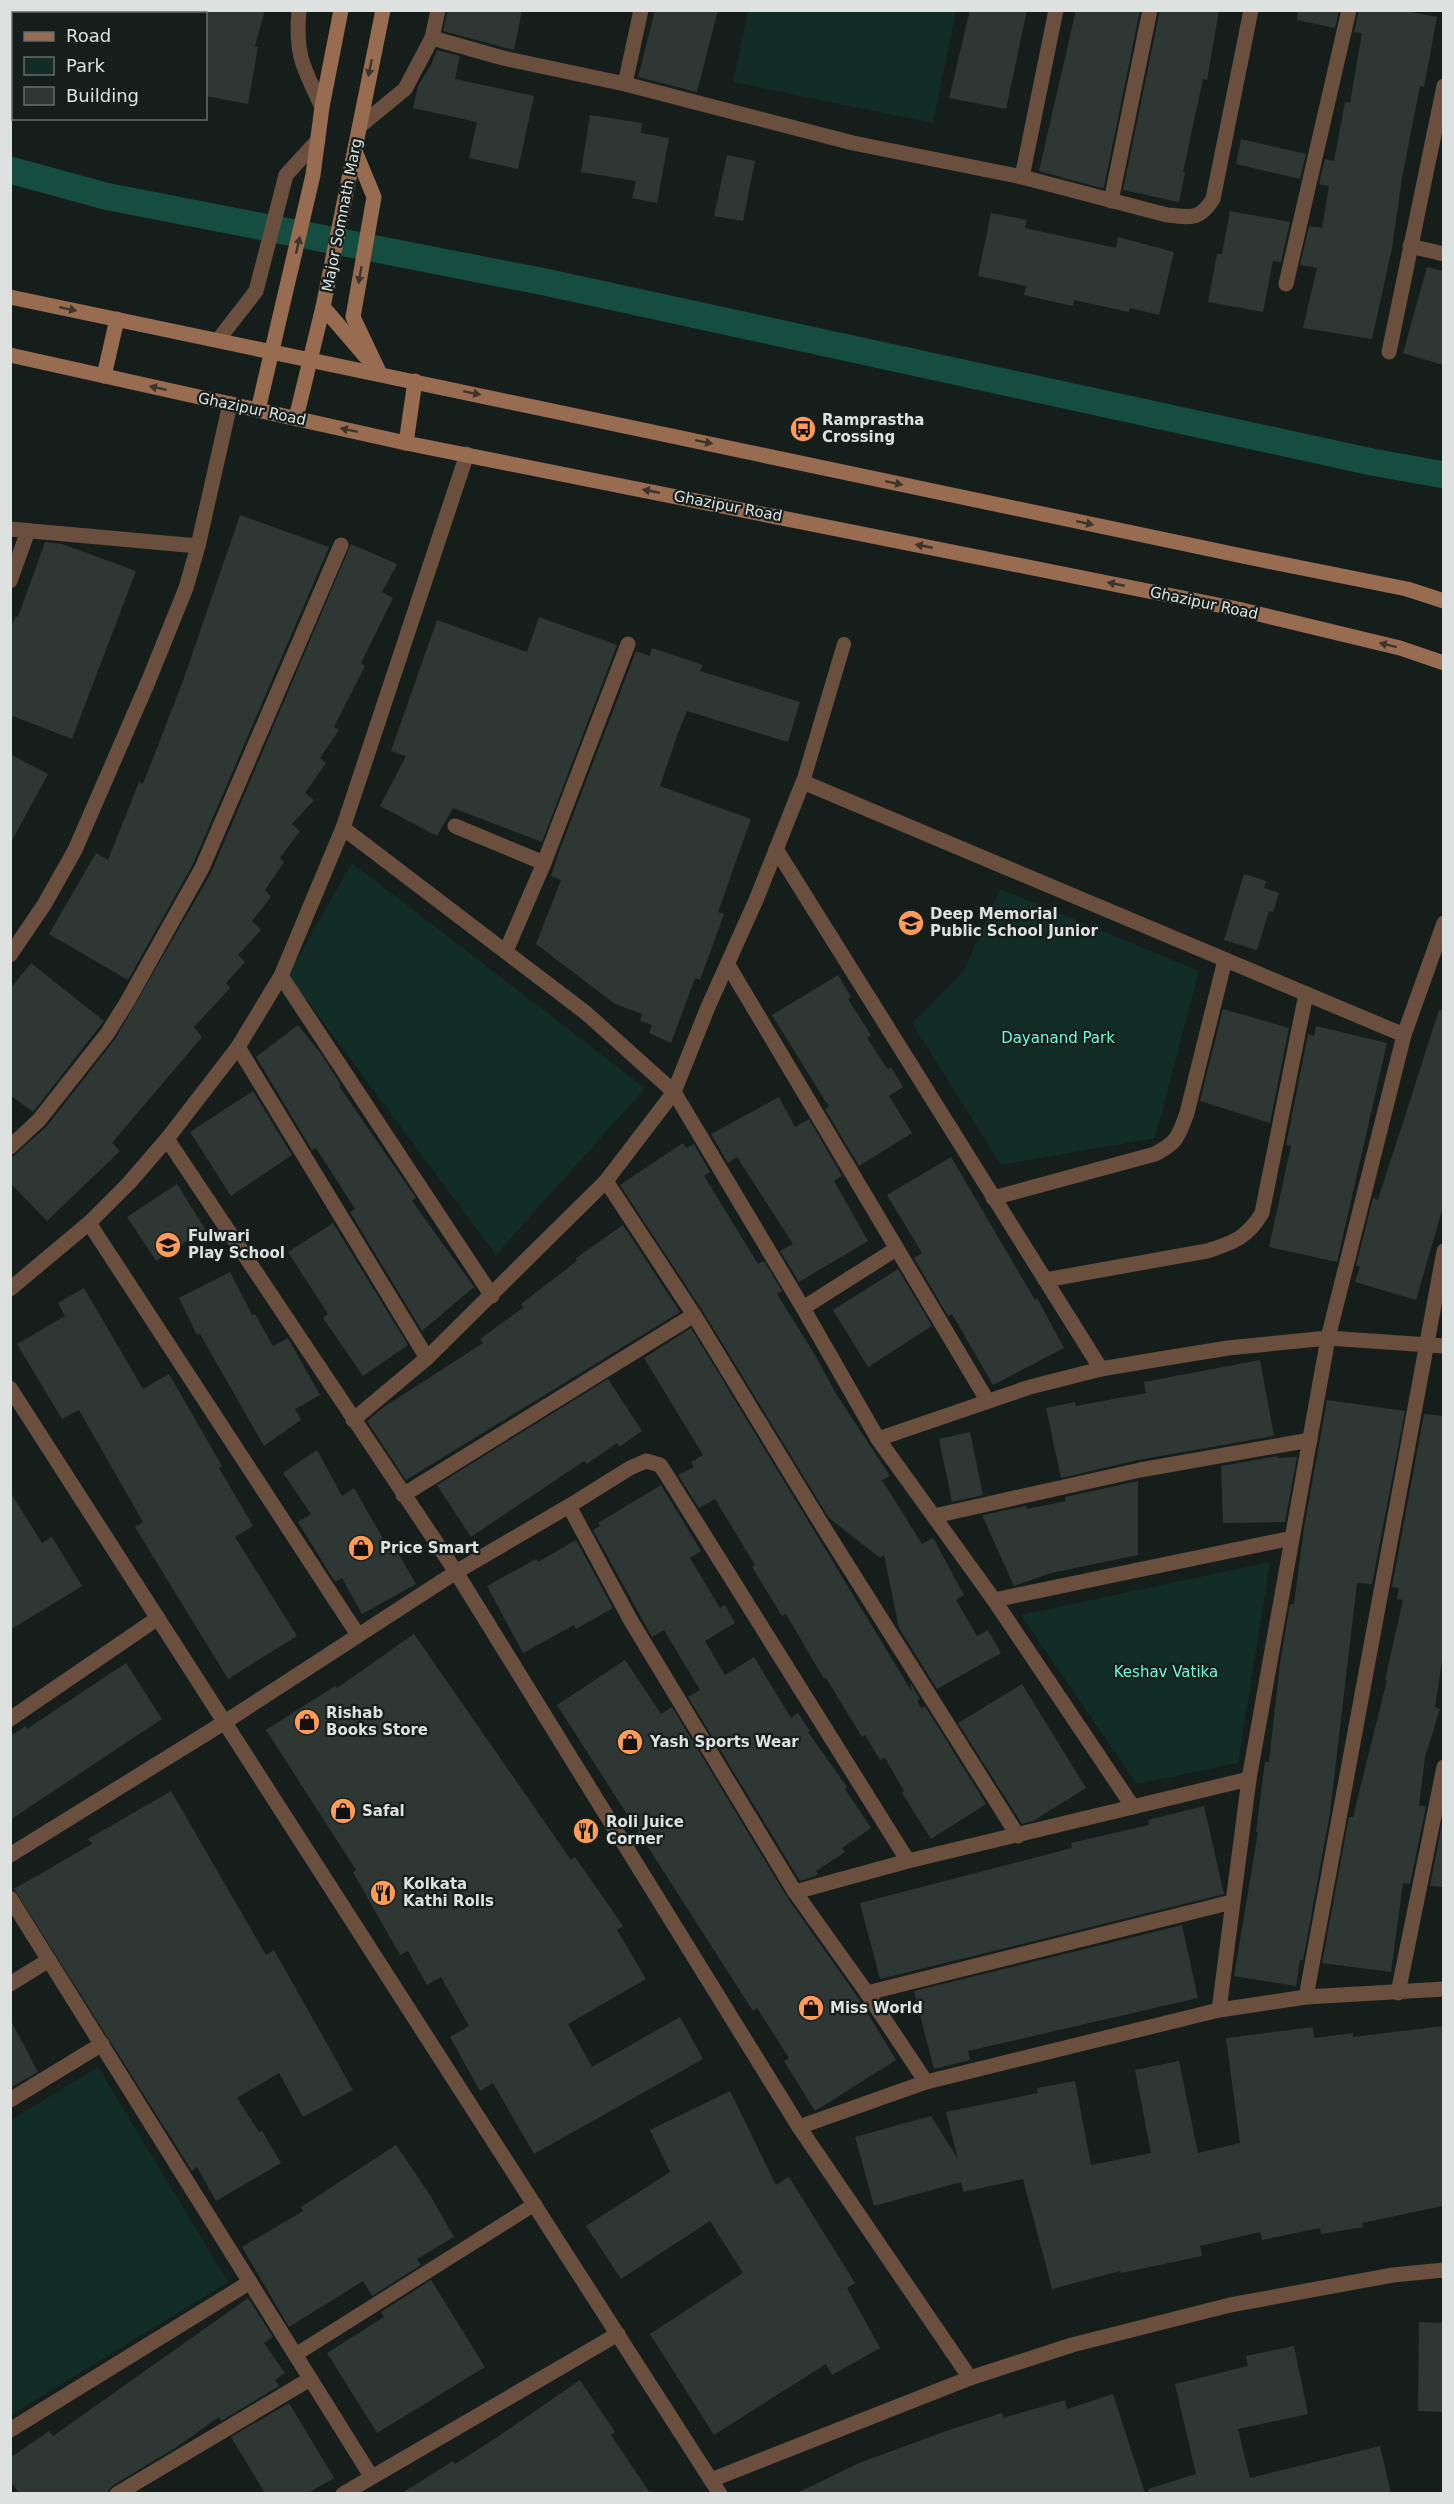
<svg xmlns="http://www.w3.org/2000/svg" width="1454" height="2504" font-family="'DejaVu Sans',sans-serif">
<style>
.green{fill:#112d26}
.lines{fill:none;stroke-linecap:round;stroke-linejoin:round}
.canal{stroke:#154d41;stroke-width:27}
.building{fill:#2f3735}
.lane{stroke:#6b4f3e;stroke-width:14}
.street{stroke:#6b4f3e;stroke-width:15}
.secondary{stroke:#986c50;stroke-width:15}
.oneway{fill:#3d352c}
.labels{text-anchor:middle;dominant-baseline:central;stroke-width:4.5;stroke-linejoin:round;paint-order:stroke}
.street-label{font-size:15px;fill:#dde2e0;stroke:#161e1c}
.poi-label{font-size:15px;font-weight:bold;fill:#dde2e0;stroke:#161e1c;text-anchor:start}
.park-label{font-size:15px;fill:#6cfbda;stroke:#161e1c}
</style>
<rect width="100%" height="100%" fill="#161e1c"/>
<!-- green -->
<g class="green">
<path d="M11,10L66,11L65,13L14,14L13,86L10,85Z"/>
<path d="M748,11H956L933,123L733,82Z"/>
<path d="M352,863L645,1088L496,1255L288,975Z"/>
<path d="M1000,889L1199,971L1155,1138L1001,1165L912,1023L964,970Z"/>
<path d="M1270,1562L1238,1763L1137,1784L1021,1615Z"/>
<path d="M98,2067L228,2282L11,2415V2120Z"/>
</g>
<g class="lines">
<!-- canal -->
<path class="canal" d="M10,170L105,196L545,282L1372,462L1444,475"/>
</g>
<!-- building -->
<g class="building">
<path d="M206,10H265L255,46L258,47L248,104L206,96Z"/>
<path d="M448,10H522L514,50L443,31Z"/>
<path d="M655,10H718L697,92L638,77Z"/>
<path d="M970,10H1027L1006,109L949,98Z"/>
<path d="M1076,10H1140L1104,187L1101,188L1039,171Z"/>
<path d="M1160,10H1219L1207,80L1203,79L1183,172L1185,173L1179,202L1123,190Z"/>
<path d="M1298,10H1339L1335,28L1297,20Z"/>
<path d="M1359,10H1400L1437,17L1424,87L1420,86L1402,178L1392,248L1372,339L1303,328L1317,268L1300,265L1309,226L1322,228L1329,186L1319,184L1325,159L1334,161L1345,102L1350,103L1362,33L1354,32Z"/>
<path d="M437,50L460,56L455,79L534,96L518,169L469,158L477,122L413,108L418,86L431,65Z"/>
<path d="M590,115L642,123L641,133L669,138L657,203L632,198L636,181L581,172Z"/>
<path d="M1241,139L1306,154L1300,179L1236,164Z"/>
<path d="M727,155L755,161L743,221L714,216Z"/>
<path d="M1230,211L1290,222L1281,262L1273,261L1263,312L1208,302L1217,254H1222Z"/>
<path d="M991,213L1027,220L1025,228L1116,248L1118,237L1174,252L1159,315L1130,308L1129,312L1074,300L1073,306L1024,295L1026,286L978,276Z"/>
<path d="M1427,267L1443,271V365L1403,353Z"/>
<path d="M240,515L329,547L193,864L128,980L49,934L96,853L108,860L139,782L143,784L183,681Z"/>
<path d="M45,542L62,544L136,571L72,739L10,715V629L16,616L18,617Z"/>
<path d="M351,544L397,564L382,592L393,598L361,663L365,666L334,727L339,730L320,758L326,763L305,793L314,800L292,824L300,831L280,858L284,862L265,890L271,897L252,921L261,930L238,955L245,962L226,983L230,988L194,1027L202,1037L112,1143L120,1151L47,1221L10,1183V1159L47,1126L115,1039L211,873Z"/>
<path d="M539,617L617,645L542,842L453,808L437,836L380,806L406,756L391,751L437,620L527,652Z"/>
<path d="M652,648L703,665L700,671L800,702L788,742L687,711L678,733L660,786L751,819L718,912L724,914L700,980L695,978L671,1043L649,1033L652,1025L640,1021L642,1014L615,1004L536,944L561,880L551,876L560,849L636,651L650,656Z"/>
<path d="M10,754L48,774L10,844Z"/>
<path d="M1244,874L1266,881L1264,888L1279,893L1273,912L1269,911L1257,950L1224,940Z"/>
<path d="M31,963L104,1021L33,1112L10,1095V989Z"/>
<path d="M838,975L851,997L848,999L871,1035L867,1038L888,1070L891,1067L903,1087L889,1096L912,1133L859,1166L825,1109L829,1107L772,1015Z"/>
<path d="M1223,1009L1289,1028L1270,1123L1200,1101Z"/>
<path d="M1439,1010H1443V1207L1416,1300L1355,1282L1360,1266H1356L1373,1198L1378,1200Z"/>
<path d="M298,1025L321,1054L341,1085L339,1086L416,1198L412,1201L474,1287L422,1331L350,1212L355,1209L316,1148L312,1150L256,1057Z"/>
<path d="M1316,1026L1387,1043L1337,1262L1269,1247L1291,1146L1286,1145L1308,1034L1314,1036Z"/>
<path d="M253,1091L292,1155L231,1196L190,1132Z"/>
<path d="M779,1097L795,1127L809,1119L842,1176L834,1181L868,1241L799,1282L780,1251L793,1244L737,1157L728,1163L711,1134Z"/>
<path d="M683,1143L686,1148L694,1144L710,1172L704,1176L758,1264L764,1261L782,1291L777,1294L815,1355L835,1392L890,1476L882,1480L922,1544L933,1538L964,1595L956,1600L977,1636L988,1630L1001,1653L937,1689L899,1628L884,1555L880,1558L829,1518L702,1310L620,1185Z"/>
<path d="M951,1157L1035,1300L1037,1298L1064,1348L993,1385L952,1314L948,1316L914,1258L922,1253L887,1195Z"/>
<path d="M177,1184L205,1229L156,1261L127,1217Z"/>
<path d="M333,1223L408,1345L363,1376L323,1318L328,1314L288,1252Z"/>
<path d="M623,1225L680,1312L406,1480L367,1421L384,1407L483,1343L480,1339L523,1308L521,1304L577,1261L576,1258Z"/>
<path d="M898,1269L932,1326L868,1367L833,1310Z"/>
<path d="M230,1272L252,1315L255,1314L273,1346L288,1338L320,1395L295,1409L301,1420L264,1446L200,1334L197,1335L179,1298Z"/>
<path d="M84,1288L143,1389L169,1374L222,1466L219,1468L253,1526L235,1537L297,1636L228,1679L135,1527L143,1522L79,1410L62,1419L17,1344L65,1316L58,1303Z"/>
<path d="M691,1328L912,1692L910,1682L920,1699L917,1701L921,1708L925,1706L986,1804L931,1839L902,1793L904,1791L885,1758L880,1760L865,1735L862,1737L826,1678L824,1679L786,1614L782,1616L752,1567L755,1565L715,1499L699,1508L678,1475L694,1467L691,1462L703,1455L644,1358Z"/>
<path d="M1260,1360L1274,1436L1138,1460L1061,1478L1046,1408L1075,1402L1076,1406L1146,1393L1144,1382Z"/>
<path d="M608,1379L642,1431L619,1447L617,1443L587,1464L584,1461L471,1537L437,1485Z"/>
<path d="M1327,1400L1405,1411L1372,1584L1357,1583L1330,1813L1303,1960H1300L1296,1986L1234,1976L1258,1832H1256L1265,1762H1269L1280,1663L1290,1604H1294L1304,1528Z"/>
<path d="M1424,1414L1443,1416V1654L1435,1707L1440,1709L1425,1757L1419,1806H1426L1410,1884L1403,1883L1391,1972L1322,1963L1349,1817H1353L1387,1680H1385L1403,1600L1397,1599L1399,1588L1392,1587Z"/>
<path d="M970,1432L983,1495L952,1502L939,1439Z"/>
<path d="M317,1450L342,1496L354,1488L393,1556L398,1553L416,1584L362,1614L342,1578L335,1582L298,1522L311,1514L283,1473Z"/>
<path d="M1277,1456L1278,1458L1297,1457L1285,1522L1223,1523L1221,1466Z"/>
<path d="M1138,1481V1555L1051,1573L1014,1586L982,1515L1026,1506L1027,1509L1066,1501L1065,1497Z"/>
<path d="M661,1485L701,1551L690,1558L720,1608L725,1605L735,1623L705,1641L725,1675L754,1657L791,1718L798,1713L810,1731L808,1732L847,1787L845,1789L871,1828L842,1848L845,1852L816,1871L818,1874L815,1876L800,1881L688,1697L700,1690L664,1630L652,1637L593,1530L600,1526L598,1523Z"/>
<path d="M10,1492L42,1543L52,1537L82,1586L10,1630Z"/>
<path d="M576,1540L613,1608L576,1629L574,1625L523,1653L487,1586L536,1559L538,1562Z"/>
<path d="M414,1634L571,1860L575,1857L623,1926L617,1930L646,1979L568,2024L592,2067L680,2017L703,2059L534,2154L493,2083L480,2091L450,2037L469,2026L441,1977L427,1985L408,1951L400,1955L353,1872L356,1870L266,1730L335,1686L337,1688Z"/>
<path d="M625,1660L661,1714L672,1707L787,1897L859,1999L896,2060L815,2111L784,2061L789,2058L757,2008L753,2011L557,1705Z"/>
<path d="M126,1663L162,1719L10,1820V1736L26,1726L27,1729Z"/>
<path d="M1022,1684L1086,1788L1033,1821L1022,1824L958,1723Z"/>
<path d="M171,1791L266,1955L274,1950L353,2090L303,2117L279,2073L237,2098L259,2132L262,2131L281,2163L216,2201L197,2167L192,2171L14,1889L92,1844L88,1839Z"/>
<path d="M1204,1806L1224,1894L880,1979L860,1903L1072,1848L1071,1843L1149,1825L1148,1820Z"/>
<path d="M1443,1818V1887L1430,1886Z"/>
<path d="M1182,1925L1198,1998L968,2051L970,2060L934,2069L914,1991Z"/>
<path d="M10,2019L38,2072L10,2088Z"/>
<path d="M1443,2026V2206L1362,2223L1363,2227L1321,2234L1320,2228L1262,2240L1260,2232L1200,2246L1202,2256L1121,2273L1120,2271L1052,2289L1023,2179L963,2192L961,2182L874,2206L855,2137L931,2116L958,2159L946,2112L1038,2093L1037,2088L1075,2081L1091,2165L1151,2153L1135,2070L1179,2061L1198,2153L1240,2143L1226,2038L1313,2027L1314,2038L1353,2033V2037Z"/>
<path d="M730,2091L776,2185L789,2177L855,2283L847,2288L880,2348L832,2375L826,2364L714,2435L650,2334L743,2273L710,2221L621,2279L586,2226L670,2172L650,2130Z"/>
<path d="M396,2145L430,2195L454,2237L417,2259L421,2265L372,2296L363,2281L289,2327L242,2247L303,2211L301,2207Z"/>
<path d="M431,2280L485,2367L377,2433L327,2353L384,2317L381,2312Z"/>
<path d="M248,2298L273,2337L264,2343L285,2373L275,2380L279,2386L221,2421L219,2417L175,2448L112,2486L107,2493H19L10,2481V2458L49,2431L53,2436Z"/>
<path d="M1419,2322L1443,2323V2412L1418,2411Z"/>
<path d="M1294,2346L1308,2414L1238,2429L1250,2478L1380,2446L1391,2493H1149L1148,2489L1196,2474L1175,2384L1248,2366L1246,2356Z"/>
<path d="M580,2380L615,2432L611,2435L650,2493H402L453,2461L455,2464L496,2438Z"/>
<path d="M1113,2394L1145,2493H797L859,2463L952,2429L1002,2413L1003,2418L1065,2400L1067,2409Z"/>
<path d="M289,2403L334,2478L308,2493H265L231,2437Z"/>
</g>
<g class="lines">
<!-- lane -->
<g class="lane">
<path d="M803,782L844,644"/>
<path d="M295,2355L535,2204"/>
</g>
<!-- street -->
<g class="street">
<path d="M299,10C295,55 303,67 322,107"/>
<path d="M170,14V10"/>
<path d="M432,38L503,58L625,84L853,143L1022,177L1167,215C1191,217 1199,221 1213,199L1251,10"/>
<path d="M625,84L641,10"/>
<path d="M360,126L405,89L432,38L438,10"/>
<path d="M1022,177L1056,10"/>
<path d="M1111,201L1150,10"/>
<path d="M1410,246L1444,254"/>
<path d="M1286,284L1349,10"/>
<path d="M218,340L256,291L286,175L318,140"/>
<path d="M1389,352L1444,86"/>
<path d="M10,529L198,546"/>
<path d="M10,581L28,531"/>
<path d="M455,826L544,863"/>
<path d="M343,828L586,1013L674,1092L803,1308L878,1439L994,1600L1133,1807"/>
<path d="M776,849L1101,1369"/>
<path d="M506,951L544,863L628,644"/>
<path d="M10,955L44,905L75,850L148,682L186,588L198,546L230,404"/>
<path d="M728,965L987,1400"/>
<path d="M281,976L492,1296"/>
<path d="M238,1047L427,1358"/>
<path d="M167,1139L456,1572L799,2127L970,2378"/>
<path d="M10,1147L39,1120L107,1034L127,1002L202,868L341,545"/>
<path d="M606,1181L694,1315L819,1520L1018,1836"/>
<path d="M993,1198L1155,1154C1178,1142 1178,1137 1187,1113L1225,960"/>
<path d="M89,1223L358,1635"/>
<path d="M1045,1280L1207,1251C1233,1243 1248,1237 1262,1213L1306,994"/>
<path d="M10,1289L89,1223L129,1183L167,1139L238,1047L281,976L343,828L467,454"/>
<path d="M803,1308L896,1249"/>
<path d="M10,1388L720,2494"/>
<path d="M353,1420L427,1358L606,1181L674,1092L708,1007L756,900L803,782L1404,1035"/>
<path d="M878,1439L1030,1387L1101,1369L1160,1359L1228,1348L1328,1338L1444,1346"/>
<path d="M403,1495L694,1315"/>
<path d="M569,1506L631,1621L795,1892L867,1993L926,2082"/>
<path d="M934,1516L1140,1470L1310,1440"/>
<path d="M994,1600L1292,1538"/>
<path d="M10,1719L158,1618"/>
<path d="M10,1855L225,1722L456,1572L569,1506L630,1468L646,1461L660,1465L666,1474L908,1861"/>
<path d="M795,1892L908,1861L1249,1779"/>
<path d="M10,1898L371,2476"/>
<path d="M10,1984L49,1960"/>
<path d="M867,1993L1232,1902"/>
<path d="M1398,1993L1444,1767"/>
<path d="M1306,1997L1444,1251"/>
<path d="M1219,2010L1249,1779L1328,1338L1404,1035L1444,923"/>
<path d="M10,2100L102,2044"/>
<path d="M799,2127L926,2082L1219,2010L1306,1997L1444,1989"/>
<path d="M10,2430L250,2282"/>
<path d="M711,2480L970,2378L1072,2345L1230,2305L1393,2275L1444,2270"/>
<path d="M117,2494L310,2379"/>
<path d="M343,2494L618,2334"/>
</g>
<!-- secondary -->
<g class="secondary">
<path d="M355,151L374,197L353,317L380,374"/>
<path d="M10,297L1252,558L1407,589L1444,601"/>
<path d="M323,307L366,357"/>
<path d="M10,355L406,443L1238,609L1400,648L1444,663"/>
<path d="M104,376L117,319"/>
<path d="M258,410L313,175L322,107L341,10"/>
<path d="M296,418L323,307L383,10"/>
<path d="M406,443L415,381"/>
</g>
</g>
<!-- one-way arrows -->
<defs><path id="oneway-solid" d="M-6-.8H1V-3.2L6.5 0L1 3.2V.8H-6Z" transform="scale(1.5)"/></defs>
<g class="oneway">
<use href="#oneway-solid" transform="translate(370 68) rotate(102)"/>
<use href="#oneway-solid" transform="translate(298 245) rotate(-77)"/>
<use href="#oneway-solid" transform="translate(360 275) rotate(100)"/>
<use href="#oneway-solid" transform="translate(68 309) rotate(12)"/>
<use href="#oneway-solid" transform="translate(158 388) rotate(-168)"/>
<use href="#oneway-solid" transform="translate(472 393) rotate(12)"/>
<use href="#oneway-solid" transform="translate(349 430) rotate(-168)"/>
<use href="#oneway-solid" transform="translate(704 442) rotate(12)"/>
<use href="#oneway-solid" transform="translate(894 483) rotate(12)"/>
<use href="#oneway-solid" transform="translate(651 491) rotate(-169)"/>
<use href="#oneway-solid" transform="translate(1085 523) rotate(12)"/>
<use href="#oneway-solid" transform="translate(924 546) rotate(-169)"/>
<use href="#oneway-solid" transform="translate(1116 584) rotate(-169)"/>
<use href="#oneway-solid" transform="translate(1388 645) rotate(-166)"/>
</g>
<!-- icons -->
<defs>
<g id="bus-disc" transform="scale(1.35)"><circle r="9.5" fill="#fe9c57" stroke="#161e1c"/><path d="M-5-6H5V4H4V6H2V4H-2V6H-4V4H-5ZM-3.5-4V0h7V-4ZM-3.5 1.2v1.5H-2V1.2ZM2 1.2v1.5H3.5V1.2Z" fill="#111"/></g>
<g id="school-disc" transform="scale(1.35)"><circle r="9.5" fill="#fe9c57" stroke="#161e1c"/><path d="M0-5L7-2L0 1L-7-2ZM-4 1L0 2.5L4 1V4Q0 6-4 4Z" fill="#111"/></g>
<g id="shop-disc" transform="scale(1.35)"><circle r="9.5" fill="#fe9c57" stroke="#161e1c"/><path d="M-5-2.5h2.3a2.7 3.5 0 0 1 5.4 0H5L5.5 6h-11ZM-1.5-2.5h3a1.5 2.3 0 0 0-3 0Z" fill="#111"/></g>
<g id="restaurant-disc" transform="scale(1.35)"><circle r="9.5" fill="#fe9c57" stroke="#161e1c"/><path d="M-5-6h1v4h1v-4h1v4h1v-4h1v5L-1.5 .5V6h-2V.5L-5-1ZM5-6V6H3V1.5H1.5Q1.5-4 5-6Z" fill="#111"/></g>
</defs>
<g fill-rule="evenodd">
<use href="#bus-disc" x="803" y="429"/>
<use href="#school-disc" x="911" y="923"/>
<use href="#school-disc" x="168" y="1245"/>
<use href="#shop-disc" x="361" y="1548"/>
<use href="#shop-disc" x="307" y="1722"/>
<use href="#shop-disc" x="630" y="1742"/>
<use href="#shop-disc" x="343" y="1811"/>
<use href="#restaurant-disc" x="586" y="1831"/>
<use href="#restaurant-disc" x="383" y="1893"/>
<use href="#shop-disc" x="811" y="2008"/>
</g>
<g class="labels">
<!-- street labels -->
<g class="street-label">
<text transform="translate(342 215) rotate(-79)">Major Somnath Marg</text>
<text transform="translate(252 409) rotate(12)">Ghazipur Road</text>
<text transform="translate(728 506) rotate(11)">Ghazipur Road</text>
<text transform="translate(1204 603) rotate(12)">Ghazipur Road</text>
</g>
<!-- poi labels -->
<g class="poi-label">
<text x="822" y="420">Ramprastha<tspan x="822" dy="17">Crossing</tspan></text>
<text x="930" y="914">Deep Memorial<tspan x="930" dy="17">Public School Junior</tspan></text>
<text x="188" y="1236">Fulwari<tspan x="188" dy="17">Play School</tspan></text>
<text x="380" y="1548">Price Smart</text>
<text x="326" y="1713">Rishab<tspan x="326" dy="17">Books Store</tspan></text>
<text x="650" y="1742">Yash Sports Wear</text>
<text x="362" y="1811">Safal</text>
<text x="606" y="1822">Roli Juice<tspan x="606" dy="17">Corner</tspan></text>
<text x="403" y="1884">Kolkata<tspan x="403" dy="17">Kathi Rolls</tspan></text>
<text x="830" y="2008">Miss World</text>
</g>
<!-- park labels -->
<g class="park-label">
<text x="1058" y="1038">Dayanand Park</text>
<text x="1166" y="1672">Keshav Vatika</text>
</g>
</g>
<!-- border -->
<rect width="1454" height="2504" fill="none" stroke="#dde2e0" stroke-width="24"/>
<!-- legend -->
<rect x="12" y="12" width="195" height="108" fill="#161e1c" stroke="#666c6a" stroke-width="1.5"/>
<rect x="24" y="32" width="30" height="9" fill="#986c50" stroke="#666c6a" stroke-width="1.5"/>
<text x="66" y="42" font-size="18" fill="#dde2e0">Road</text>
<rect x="24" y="57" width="30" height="18" fill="#112d26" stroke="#666c6a" stroke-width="1.5"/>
<text x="66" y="72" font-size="18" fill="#dde2e0">Park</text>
<rect x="24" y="87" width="30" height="18" fill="#2f3735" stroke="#666c6a" stroke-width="1.5"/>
<text x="66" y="102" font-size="18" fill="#dde2e0">Building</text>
</svg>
